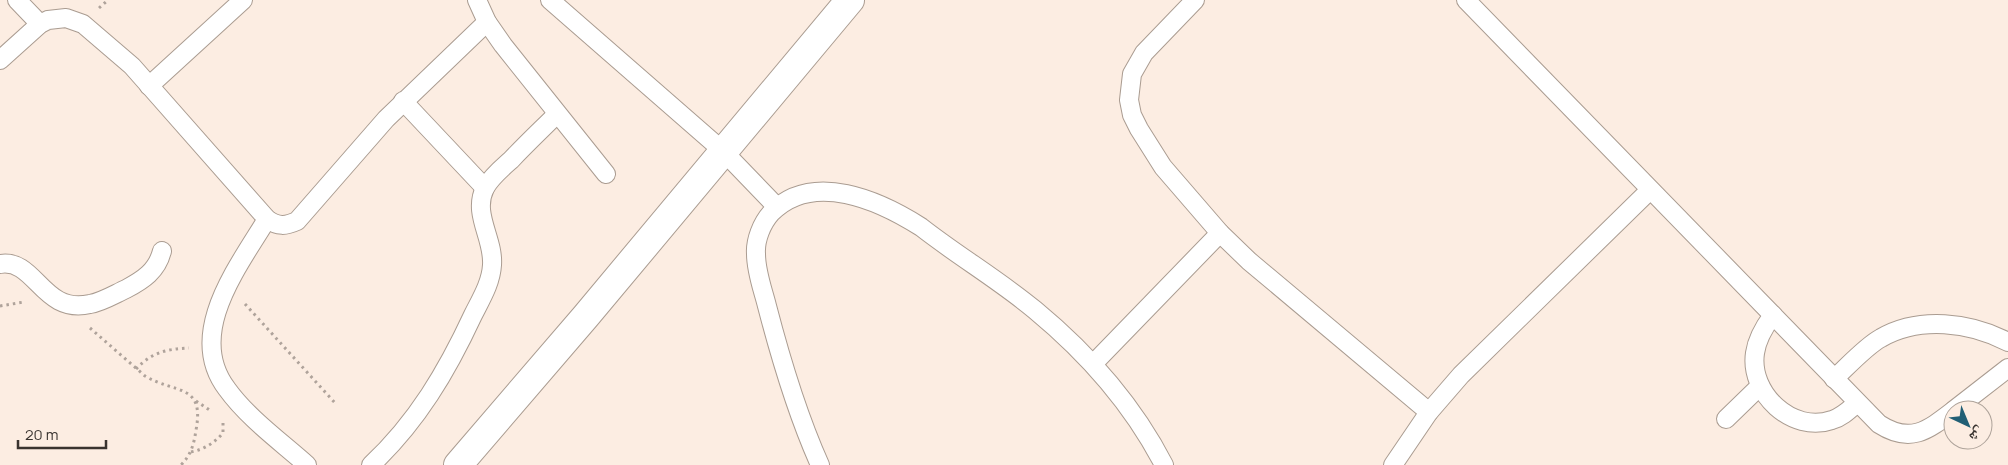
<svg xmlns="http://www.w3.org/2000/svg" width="2008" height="465" font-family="Manrope,'Noto Naskh Arabic',sans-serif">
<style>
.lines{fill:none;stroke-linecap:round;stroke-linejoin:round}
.service-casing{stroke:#aa9c91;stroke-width:20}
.minor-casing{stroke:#aa9c91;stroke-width:30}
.path{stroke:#afa39b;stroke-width:3;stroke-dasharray:2.5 4;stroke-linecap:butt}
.service{stroke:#fff;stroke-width:18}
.minor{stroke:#fff;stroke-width:28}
</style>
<rect width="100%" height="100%" fill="#fcede2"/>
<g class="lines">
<!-- service casing -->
<g class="service-casing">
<g id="service">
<path d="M17,0L40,24"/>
<path d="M477,0L487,22L503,45L606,174"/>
<path d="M550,0L723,151L777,207"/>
<path d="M1195,0L1144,53L1132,74L1129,100L1132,115L1139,129L1163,167L1220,233L1249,261L1429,412"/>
<path d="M1466,0L1879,424C1910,444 1927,431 1953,411"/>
<path d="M0,60L40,24L48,20L66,18L83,24L132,66L267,219C278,227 286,226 297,221L386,119L487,22"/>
<path d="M149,86L243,0"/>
<path d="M403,101L485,188"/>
<path d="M267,219C238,267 185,334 227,389C248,418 280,441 307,465"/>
<path d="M0,264C36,258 42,315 90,304C102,302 115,294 126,289C143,280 157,271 162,251"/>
<path d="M1773,315C1764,327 1757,339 1755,353C1749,393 1792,434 1832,420C1842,417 1849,410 1857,403"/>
<path d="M1093,364L1220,233"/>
<path d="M1834,379C1847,367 1866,346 1881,338C1919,316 1970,322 2008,342"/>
<path d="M1954,410L2008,368"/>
<path d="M1726,419L1760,386"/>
<path d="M371,465C417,422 447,371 473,315C481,299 491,283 492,265C494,238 472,214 485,188C491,177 502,168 511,160C526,144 542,129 557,114"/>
<path d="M820,465C797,414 781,360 767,306C763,290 756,272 756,254C755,240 762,223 771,213C813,170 880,201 921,227C958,256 999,280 1035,310C1087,353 1133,405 1164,465"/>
<path d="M1393,465L1429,412L1461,375L1650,190"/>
</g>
</g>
<!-- minor casing -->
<g class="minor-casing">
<path id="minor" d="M458,465L586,316L850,0"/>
</g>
<!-- path -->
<g class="path">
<path d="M99,8L108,0"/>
<path d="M245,304L336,404"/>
<path d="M0,306L24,302"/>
<path d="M90,328L145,376C175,394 205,383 196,430C194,444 191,455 181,465"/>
<path d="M136,369C152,352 167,349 189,348"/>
<path d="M196,401L211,411"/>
<path d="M191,452C205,449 214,443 223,433V423"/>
</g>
<!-- service -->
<use href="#service" class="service"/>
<!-- minor -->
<use href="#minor" class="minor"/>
</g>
<!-- north arrow -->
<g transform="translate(1968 425) rotate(136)"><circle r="24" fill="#fcede2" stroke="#aea39a"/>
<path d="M0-4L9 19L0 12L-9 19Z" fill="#215f75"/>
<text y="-8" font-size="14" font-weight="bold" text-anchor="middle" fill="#39332f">ش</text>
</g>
<!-- scale -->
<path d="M18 440v8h88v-8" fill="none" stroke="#39332f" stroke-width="2.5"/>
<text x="25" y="440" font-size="15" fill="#39332f" stroke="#fcede2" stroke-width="4" paint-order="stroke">20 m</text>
</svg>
